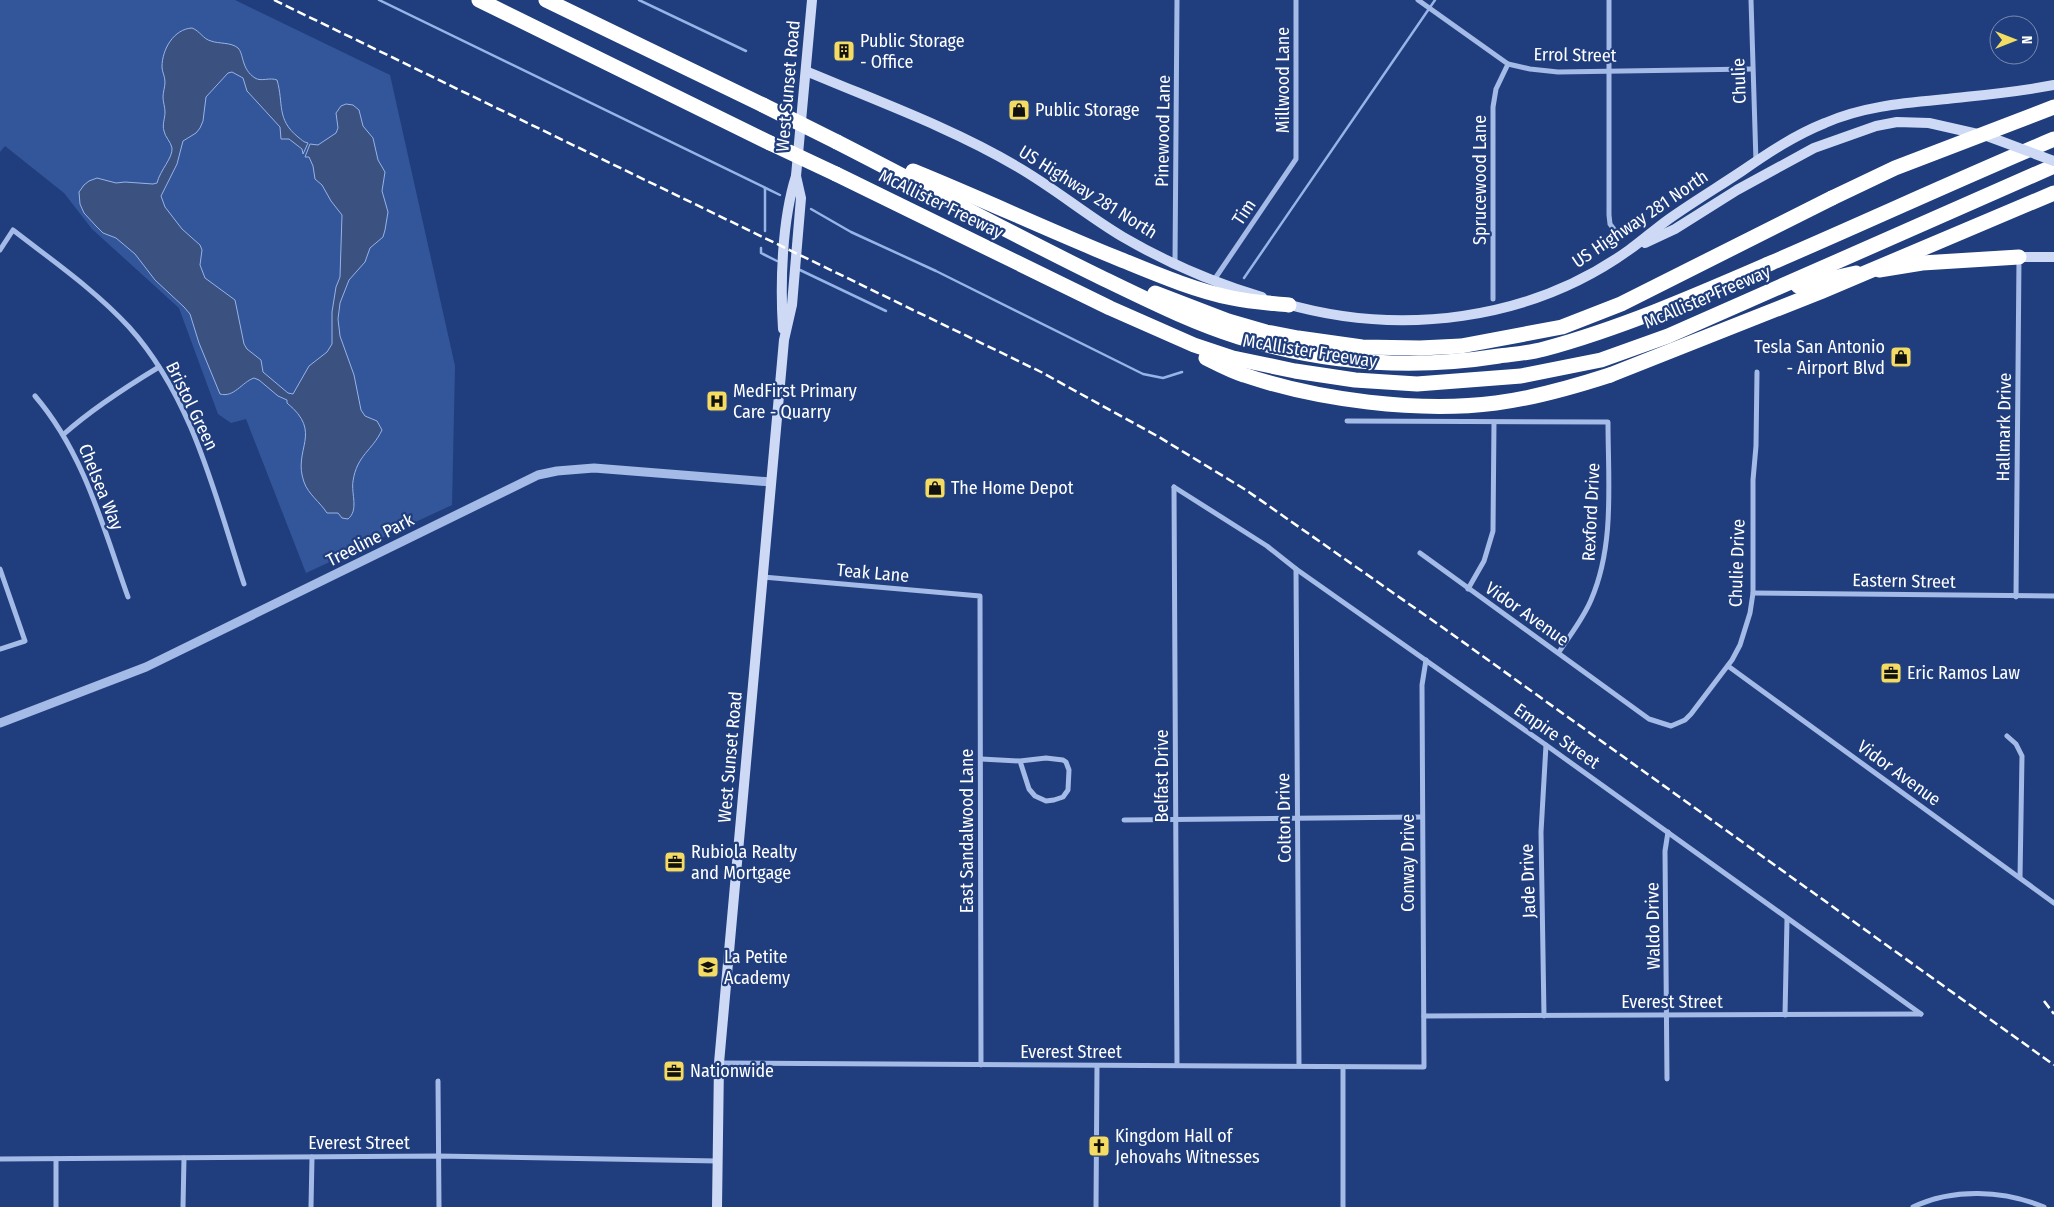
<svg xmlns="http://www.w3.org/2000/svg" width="2054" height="1207" font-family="'Fira Sans Condensed',sans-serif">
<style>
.green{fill:#33569b}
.water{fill:#3b517f;stroke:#97b4e8}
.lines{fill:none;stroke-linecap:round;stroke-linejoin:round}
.stream{stroke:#97b4e8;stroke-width:2.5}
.minor{stroke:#a4bae7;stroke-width:5}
.tertiary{stroke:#a4bae7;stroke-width:9}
.secondary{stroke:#cedaf5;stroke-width:10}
.motorway{stroke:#fff;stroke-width:15}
.rail{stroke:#fff;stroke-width:2.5;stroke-dasharray:9 4;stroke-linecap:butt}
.secondary-bridge{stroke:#cedaf5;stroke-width:10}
.motorway-bridge{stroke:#fff;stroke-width:15}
.labels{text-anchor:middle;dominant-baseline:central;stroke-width:4.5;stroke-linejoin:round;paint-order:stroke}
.poi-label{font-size:18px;fill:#fff;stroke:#203e7d;text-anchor:start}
.street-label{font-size:18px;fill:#fff;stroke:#203e7d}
</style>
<rect width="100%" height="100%" fill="#203e7d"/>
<!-- green -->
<path class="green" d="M0,0H235L390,75L455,366L452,505L306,573L246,419L231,423L218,414L179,308L92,229L64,193L5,146L0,152Z"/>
<!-- water -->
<path class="water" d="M192,28C200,31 203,39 211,41C219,44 231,42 238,48C244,54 241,69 255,78C261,82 270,77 277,80C284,104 276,119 298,137C302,140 303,142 308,143L303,154L302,149L289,139H281L280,127L247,91L243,78L232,72L228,73L206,97L203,121L200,128L196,133L183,141L177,164L161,196L165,207L182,229L200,245L202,250L200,265L205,278L235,300L244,344L247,349L261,360L263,372L288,393L293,394L309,366L327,352L332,344V312L336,287L340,277L342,215L331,201L322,185L315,179L313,166L309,157H305L310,144L318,145L336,133L338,128L336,113L341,106L346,104L353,105L359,110L363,126L373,138L378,160L385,172L382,191L388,212L385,230L383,237L370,248L365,262L349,280L340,303L338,319L340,336L354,375L361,410L365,416L377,421L382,430C372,451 357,455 353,481C351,494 359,510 348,519L342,518L338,513H327C320,502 308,494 304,482C292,449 324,433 287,403V400L278,396L259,380L254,378C242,382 234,398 220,394L199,343L190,314L184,307L155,280L135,254L116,238L103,233L96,226L84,213L80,204L79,192L84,185L89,181L97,178L116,183L125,182L153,184L157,183C160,170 173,158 172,148C171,142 165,137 164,131C162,124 165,119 165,112C165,107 163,102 163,97C163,92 165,87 165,82C165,76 162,72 162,67C162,49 174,29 192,28Z"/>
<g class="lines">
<!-- stream -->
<g class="stream">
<path d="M379,0L780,195"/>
<path d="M639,0L746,51"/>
<path d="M765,188V231"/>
<path d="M811,209L851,232L936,271L1143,374L1163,378L1182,372"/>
<path d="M761,248V253L777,261"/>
<path d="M800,270L886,311"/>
<path d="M1244,278L1435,0"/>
</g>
<!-- minor -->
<g class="minor">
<path d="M1418,0L1508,64L1530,69L1558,72L1752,69"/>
<path d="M1609,0V215L1610,224L1616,232"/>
<path d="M1751,0L1756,162"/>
<path d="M0,250L13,230C53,261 95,290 129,327C193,398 215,496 244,584"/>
<path d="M1175,263L1177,0"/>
<path d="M1214,280L1296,159V0"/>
<path d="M1493,299V107L1496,89L1508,64"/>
<path d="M35,396C84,453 103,527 128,597"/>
<path d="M1347,421L1608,422C1608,481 1615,545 1591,600C1583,619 1570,635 1559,652"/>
<path d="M64,434C93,408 126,387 159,367"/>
<path d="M1174,487L1267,546L1296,569L1546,745L1921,1014"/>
<path d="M1174,487L1177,1065"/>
<path d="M1420,553L1649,719L1671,726L1685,720L1691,714L1732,660L1740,645L1750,613L1753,593V480L1756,446L1757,372"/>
<path d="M0,569L25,641L0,649"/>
<path d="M1296,569L1299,1066"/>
<path d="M763,577L980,596L981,1065"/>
<path d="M1468,589L1484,561L1493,531L1494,422"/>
<path d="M1753,593L2054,596"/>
<path d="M2016,597L2019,258"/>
<path d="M1728,666L2054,903"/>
<path d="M2007,736L2016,744L2022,756L2020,878"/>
<path d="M981,759L1020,761L1046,758L1063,760L1066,762L1069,770L1068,790L1063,797L1054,800L1046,801L1035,796L1029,789L1020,761"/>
<path d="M1124,820L1422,817"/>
<path d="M1785,1015L1787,919"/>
<path d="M1424,1016L1921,1014"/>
<path d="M1544,1016L1541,832L1546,745"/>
<path d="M719,1063L1424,1067L1422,685L1426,660"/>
<path d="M1667,1079L1665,851L1668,832"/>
<path d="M438,1081L439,1207"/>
<path d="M0,1159L438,1156L718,1161"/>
<path d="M56,1207V1159"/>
<path d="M183,1207L184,1158"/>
<path d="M311,1207L312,1157"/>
<path d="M1096,1207L1097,1066"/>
<path d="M1343,1207V1067"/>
<path d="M1913,1207C1953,1188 2003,1190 2044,1207"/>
</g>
<!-- tertiary -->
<path class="tertiary" d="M0,723L146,667L538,475L557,471L594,468L771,482"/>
<!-- secondary -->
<g class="secondary">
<path d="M806,71C874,100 952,128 1016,166C1053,187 1086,215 1123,237C1166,262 1214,283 1262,297"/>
<path d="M1645,243L1675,229L1737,190L1814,148L1876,126L1897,122L1929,123L1982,135"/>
<path d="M2019,257H2054"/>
<path d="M1283,303C1400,337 1530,321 1629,250C1643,240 1655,229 1669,219C1693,202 1718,187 1742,171C1768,153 1795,135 1825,123C1863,106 1905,103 1947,99C1983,95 2018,92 2054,85"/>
<path d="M783,329C780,283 782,220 796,176L812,0"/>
<path d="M717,1207L719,1063L784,340L792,305L801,198L796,176"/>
</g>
<!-- motorway -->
<g class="motorway">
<path d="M479,0L770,143"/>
<path d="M546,0L763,105"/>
<path d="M837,142C925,187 1012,234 1100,277C1146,299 1191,322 1239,337C1323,363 1411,370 1499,356C1514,354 1529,353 1544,349C1622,328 1697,295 1771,263C1866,222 1959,179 2054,139"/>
<path d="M913,171C982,199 1048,230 1117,258C1154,273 1193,290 1232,298C1251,302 1270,303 1289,305"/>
<path d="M836,174L1110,308L1194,345L1233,358L1295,371L1355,380L1417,384L1521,376L1601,360L1668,336L2054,166"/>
<path d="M1879,270L1922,263L2019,257"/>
<path d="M1798,286L1856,273"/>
<path d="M1155,293L1228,321L1266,332L1298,338L1362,347L1420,348L1461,346L1562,327L1621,304L1832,198"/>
<path d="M1206,358C1218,364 1231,371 1244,375C1318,400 1418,413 1496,403C1535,398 1573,387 1610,375"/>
</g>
<!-- rail -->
<g class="rail">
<path d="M274,0L1041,372L1159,437L1246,490L1442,627L2054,1065"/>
<path d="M2044,1001L2054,1014"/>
</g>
<!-- secondary-bridge -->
<path class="secondary-bridge" d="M1987,136L2054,161"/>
<!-- motorway-bridge -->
<g class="motorway-bridge">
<path d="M763,105L837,142"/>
<path d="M770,143L836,174"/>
<path d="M1832,198L1895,168L2054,107"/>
<path d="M1610,375L1820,292L2054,193"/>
</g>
</g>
<!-- icons -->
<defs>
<g id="building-square" transform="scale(1.125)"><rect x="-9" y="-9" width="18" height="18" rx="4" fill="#f4db64" stroke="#203e7d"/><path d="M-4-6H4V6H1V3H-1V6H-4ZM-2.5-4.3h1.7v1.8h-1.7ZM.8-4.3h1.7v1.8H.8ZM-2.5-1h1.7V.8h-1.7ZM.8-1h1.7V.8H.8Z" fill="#111"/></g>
<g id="shop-square" transform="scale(1.125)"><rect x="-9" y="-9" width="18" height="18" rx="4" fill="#f4db64" stroke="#203e7d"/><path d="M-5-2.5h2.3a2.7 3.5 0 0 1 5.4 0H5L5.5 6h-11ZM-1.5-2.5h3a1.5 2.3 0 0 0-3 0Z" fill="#111"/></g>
<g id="hospital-square" transform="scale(1.125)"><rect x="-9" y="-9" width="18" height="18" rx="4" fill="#f4db64" stroke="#203e7d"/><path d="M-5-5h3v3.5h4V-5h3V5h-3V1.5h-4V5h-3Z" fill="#111"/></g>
<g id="office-square" transform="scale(1.125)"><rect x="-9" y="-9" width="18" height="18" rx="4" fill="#f4db64" stroke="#203e7d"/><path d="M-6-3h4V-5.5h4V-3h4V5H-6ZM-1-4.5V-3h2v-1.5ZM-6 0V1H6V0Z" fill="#111"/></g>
<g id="school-square" transform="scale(1.125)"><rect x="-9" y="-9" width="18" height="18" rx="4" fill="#f4db64" stroke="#203e7d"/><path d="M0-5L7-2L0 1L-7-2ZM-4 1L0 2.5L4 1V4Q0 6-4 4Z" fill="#111"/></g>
<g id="church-square" transform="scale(1.125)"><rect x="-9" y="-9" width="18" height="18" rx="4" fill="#f4db64" stroke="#203e7d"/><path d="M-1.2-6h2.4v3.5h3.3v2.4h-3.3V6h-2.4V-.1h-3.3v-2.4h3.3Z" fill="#111"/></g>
</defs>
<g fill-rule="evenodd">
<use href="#building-square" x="844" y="51"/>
<use href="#shop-square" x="1019" y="110"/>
<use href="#shop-square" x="1901" y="357"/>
<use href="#hospital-square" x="717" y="401"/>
<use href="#shop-square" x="935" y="488"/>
<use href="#office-square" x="1891" y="673"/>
<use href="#office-square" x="675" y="862"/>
<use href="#school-square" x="708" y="967"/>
<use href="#office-square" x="674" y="1071"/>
<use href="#church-square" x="1099" y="1146"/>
</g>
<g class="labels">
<!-- poi labels -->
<g class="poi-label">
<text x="860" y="41">Public Storage<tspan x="860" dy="21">- Office</tspan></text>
<text x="1035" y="110">Public Storage</text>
<text x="1885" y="347" text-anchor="end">Tesla San Antonio<tspan x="1885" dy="21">- Airport Blvd</tspan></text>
<text x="733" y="391">MedFirst Primary<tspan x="733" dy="21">Care - Quarry</tspan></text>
<text x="951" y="488">The Home Depot</text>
<text x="1907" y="673">Eric Ramos Law</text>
<text x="691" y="852">Rubiola Realty<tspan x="691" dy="21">and Mortgage</tspan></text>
<text x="724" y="957">La Petite<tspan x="724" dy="21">Academy</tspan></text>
<text x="690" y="1071">Nationwide</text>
<text x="1115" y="1136">Kingdom Hall of<tspan x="1115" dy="21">Jehovahs Witnesses</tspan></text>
</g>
<!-- street labels -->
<g class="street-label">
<text transform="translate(1575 55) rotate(1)">Errol Street</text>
<text transform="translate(1283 80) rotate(-90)">Millwood Lane</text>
<text transform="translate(1739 81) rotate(-92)">Chulie</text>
<text transform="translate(788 86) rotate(-85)">West Sunset Road</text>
<text transform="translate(1163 131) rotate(-89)">Pinewood Lane</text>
<text transform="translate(1480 180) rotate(-90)">Sprucewood Lane</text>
<text transform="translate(1088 192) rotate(32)">US Highway 281 North</text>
<text transform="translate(941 204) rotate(26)">McAllister Freeway</text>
<text transform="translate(1244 212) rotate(-56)">Tim</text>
<text transform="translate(1640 219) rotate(-34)">US Highway 281 North</text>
<text transform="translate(1707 297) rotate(-23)">McAllister Freeway</text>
<text transform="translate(1310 351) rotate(9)">McAllister Freeway</text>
<text transform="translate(192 406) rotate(64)">Bristol Green</text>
<text transform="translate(2004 427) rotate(-89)">Hallmark Drive</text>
<text transform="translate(101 487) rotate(68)">Chelsea Way</text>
<text transform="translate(1591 512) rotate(-87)">Rexford Drive</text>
<text transform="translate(370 540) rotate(-27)">Treeline Park</text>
<text transform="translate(1737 563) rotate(-88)">Chulie Drive</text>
<text transform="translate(873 573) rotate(5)">Teak Lane</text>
<text transform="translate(1904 581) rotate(1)">Eastern Street</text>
<text transform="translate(1527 614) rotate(35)">Vidor Avenue</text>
<text transform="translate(1557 736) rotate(35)">Empire Street</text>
<text transform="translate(730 757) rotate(-85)">West Sunset Road</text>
<text transform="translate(1899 773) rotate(36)">Vidor Avenue</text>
<text transform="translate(1162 776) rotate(-90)">Belfast Drive</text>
<text transform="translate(1284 818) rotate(-91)">Colton Drive</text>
<text transform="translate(967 831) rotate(-90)">East Sandalwood Lane</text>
<text transform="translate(1408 863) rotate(-90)">Conway Drive</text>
<text transform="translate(1528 881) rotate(-92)">Jade Drive</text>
<text transform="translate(1653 926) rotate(-91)">Waldo Drive</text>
<text x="1672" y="1002">Everest Street</text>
<text x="1071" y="1052">Everest Street</text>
<text x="359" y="1143">Everest Street</text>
</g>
</g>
<!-- north arrow -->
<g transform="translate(2014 40) rotate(90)"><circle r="24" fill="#203e7d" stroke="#798bb1"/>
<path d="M0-4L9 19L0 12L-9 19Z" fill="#f4db64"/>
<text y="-8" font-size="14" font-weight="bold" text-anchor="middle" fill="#ffffff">N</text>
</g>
</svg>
